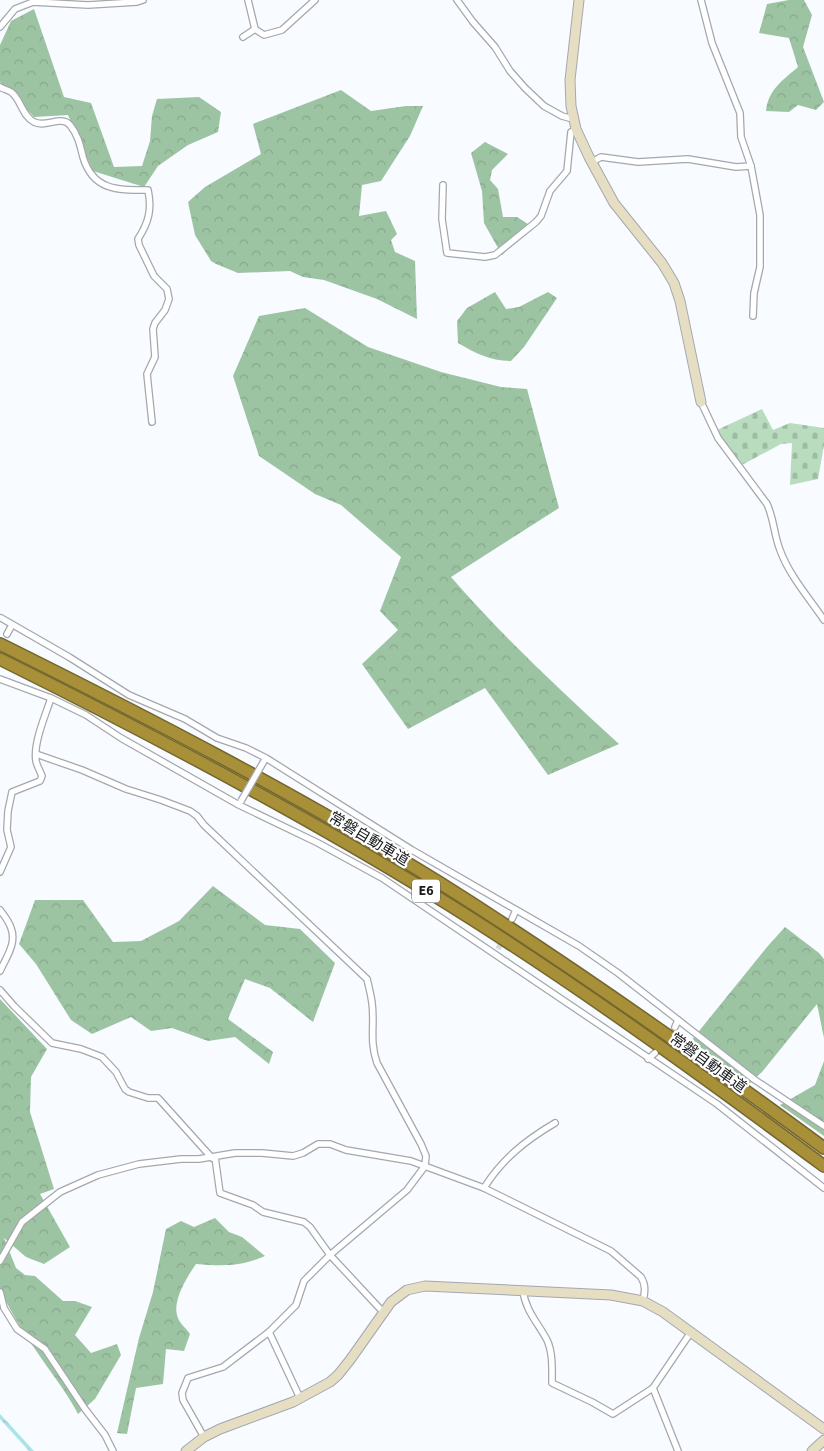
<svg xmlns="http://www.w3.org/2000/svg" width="824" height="1451" font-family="'Source Sans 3','Noto Sans JP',sans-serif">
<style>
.forest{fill:url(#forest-crowns)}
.cemetery{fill:url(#cemetery-stones)}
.water{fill:url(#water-ripples)}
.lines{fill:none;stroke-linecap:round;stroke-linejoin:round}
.street-tunnel{stroke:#d6d9dd;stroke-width:5.5;stroke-dasharray:5.5 3;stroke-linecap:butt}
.street-casing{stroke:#a4a8ae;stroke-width:8}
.secondary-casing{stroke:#a4a8ae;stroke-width:11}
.highway-casing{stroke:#75662e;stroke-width:14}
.street{stroke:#fff;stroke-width:5.5}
.secondary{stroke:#e5dec3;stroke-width:9}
.highway{stroke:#a79038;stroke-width:11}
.street-bridge-casing{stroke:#a4a8ae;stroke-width:8;stroke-linecap:butt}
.street-bridge{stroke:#fff;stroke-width:5.5}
.labels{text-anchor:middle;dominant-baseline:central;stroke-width:4.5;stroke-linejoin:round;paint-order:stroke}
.shield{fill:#fff;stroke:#5d5e5f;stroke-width:1}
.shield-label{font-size:14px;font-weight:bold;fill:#17191b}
.street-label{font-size:15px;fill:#17191b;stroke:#fff}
</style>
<defs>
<pattern id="forest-crowns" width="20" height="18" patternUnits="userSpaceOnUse" patternTransform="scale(1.25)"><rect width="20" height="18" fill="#9dc4a2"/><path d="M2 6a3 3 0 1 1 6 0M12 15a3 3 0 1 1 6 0" fill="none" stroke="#86a88b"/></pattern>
<pattern id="cemetery-stones" width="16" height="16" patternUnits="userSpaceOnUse" patternTransform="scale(1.25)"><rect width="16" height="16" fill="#b9dcbe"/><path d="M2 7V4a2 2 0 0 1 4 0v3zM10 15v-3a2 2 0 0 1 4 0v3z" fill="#9ebca3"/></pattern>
<pattern id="water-ripples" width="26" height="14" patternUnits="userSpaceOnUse" patternTransform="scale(1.25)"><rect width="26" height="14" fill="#a7e5e8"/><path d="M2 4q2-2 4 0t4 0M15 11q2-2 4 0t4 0" fill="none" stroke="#8fc4c6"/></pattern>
</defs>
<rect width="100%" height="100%" fill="#f8fbff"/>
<!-- forest -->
<g class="forest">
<path d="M789,0H804L812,15L803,47L824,102L816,110L798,105L789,112L766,111C768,90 783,80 798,67L789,38L759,33L767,4Z"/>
<path d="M34,9L64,97L91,103L114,167L142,166L150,141L152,116L157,99L199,97L221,112L218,132L188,145L158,166L144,187L93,171L68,115L34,117L0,82V45L11,21Z"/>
<path d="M341,90L371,111L406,106H423L410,136L381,181L362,185L359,216L386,211L397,234L391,240L395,252L415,261L417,319L377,299L324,280L303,277L290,271L238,273L216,264L211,261L195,235L188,202L205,187L261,154L253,124Z"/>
<path d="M485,142L508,154L492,170L490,180L498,189L503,217H517L531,226L502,255L484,223L482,191L471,153Z"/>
<path d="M495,292L506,309L519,307L548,292L557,298L524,347L511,361C490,361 475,353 458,343L457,321L467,308Z"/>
<path d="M305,308L368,347L441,372L501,387L527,389L559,508L451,577C503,637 561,691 619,744L548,775L485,688L408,729L362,664L398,630L380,611L401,557L341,505L315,494L259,456L233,376L259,316Z"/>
<path d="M213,886L265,925L300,929L335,963L313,1022L270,988L245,979L228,1019L273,1052L269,1064L235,1037L208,1041L172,1028L151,1031L131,1017L92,1034L71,1020L36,964L19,944L35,900H83L113,942L141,941L179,921Z"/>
<path d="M785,927L819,953L824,959V1038L817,1004L762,1072L749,1084L691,1041L767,947Z"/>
<path d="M0,999L47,1049L31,1077L30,1112L54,1189L40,1194L70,1247L44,1264L26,1257L4,1238L16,1268L25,1275L35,1276L63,1301H75L92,1307L75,1335L91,1353L117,1344L121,1355L95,1399L78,1414C66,1391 51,1373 37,1352C23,1332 10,1311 0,1289Z"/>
<path d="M824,1061V1136L780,1105L815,1085Z"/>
<path d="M215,1218L229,1232L242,1237L265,1256C240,1267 223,1266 196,1264C187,1277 171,1302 178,1318C180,1324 187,1329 190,1334L184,1351L166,1349L163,1384L136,1388L127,1434L117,1433L139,1338L153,1292L166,1229L181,1221L194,1227Z"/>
</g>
<!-- cemetery -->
<path class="cemetery" d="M762,409L773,430L790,423L824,428V445L818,479L790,485L792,443L781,444L740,466L717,430Z"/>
<!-- water -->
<path class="water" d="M0,1414L1,1415L34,1451H29L0,1419Z"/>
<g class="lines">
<!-- street-tunnel -->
<g class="street-tunnel">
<path d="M498,949L509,927"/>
<path d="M659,1047L675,1027"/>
</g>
<!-- street casing -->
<g class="street-casing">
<g id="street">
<path d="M248,0L255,29L264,35L282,30L315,0"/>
<path d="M457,0L473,22L495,47L510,71L525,88L544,106L562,116L573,119"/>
<path d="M701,0L712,43L740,113L741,137L751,166L760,215V267L754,293L753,316"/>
<path d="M0,27L15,9L33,2L88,5L137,2L143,0"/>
<path d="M243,37L255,29"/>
<path d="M0,87C3,89 8,90 11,92C21,99 22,116 34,122C45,128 61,115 70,125C78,135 80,145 83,157C93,191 118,190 148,190C152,209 149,222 138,239L139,245L154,276L167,289L169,299L165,310L155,323L153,329L155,357L147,374L152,422"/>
<path d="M592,162L601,157L638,162L688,159L736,167L751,166"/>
<path d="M443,185L442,219L447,253L485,257L495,255L536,222L541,216L550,191L567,171L571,132L576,129"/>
<path d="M701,402L718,438L767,504C774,519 774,535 780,550C789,575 809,598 824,620"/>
<path d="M1,618L69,657L129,695L185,719L217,738L246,748L266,758L412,850L579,946L618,973L755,1080L824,1126"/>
<path d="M7,634L12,625"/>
<path d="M0,679L51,698L86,715L121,738L239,805L318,843L382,878L717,1104L824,1188"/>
<path d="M36,754L82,770L126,789L161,800L190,811L197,816L204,825L367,979C369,987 371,995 372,1003C375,1025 369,1040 377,1063L421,1144L426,1156L425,1166L407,1190L330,1255L304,1281L296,1305L269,1332L300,1398"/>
<path d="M0,872L11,847L7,830L8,811L12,792L40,781L42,776C40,771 37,766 36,761C33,743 46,714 51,698"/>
<path d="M0,910C4,915 9,922 11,928C17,943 6,958 0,971"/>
<path d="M512,919L516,910"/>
<path d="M0,990L14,1006L52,1043L81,1049L102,1057L116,1072L125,1089L129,1092L148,1098H158L212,1158"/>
<path d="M675,1027L678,1020"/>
<path d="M648,1059L655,1053"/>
<path d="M215,1157L220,1193L253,1205L263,1212L304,1222L310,1227L330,1255L383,1312"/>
<path d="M484,1188C502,1159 526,1140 555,1123"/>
<path d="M0,1261L22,1222L60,1192L98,1175L139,1164L181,1159H199L235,1153H262L293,1156L303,1153L318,1144H330L346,1150L411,1161L484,1188L611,1251L641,1277C646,1285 645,1292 643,1301"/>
<path d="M523,1290C525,1310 538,1323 547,1340C553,1353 552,1369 552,1383L592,1402L613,1414L653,1388"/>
<path d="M0,1292L4,1308L17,1329L45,1349L85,1409L105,1435L113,1451"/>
<path d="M204,1437L183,1400L182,1393L188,1378L223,1367L269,1332"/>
<path d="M678,1451L653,1388L691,1332"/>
</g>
</g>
<!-- secondary casing -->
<g class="secondary-casing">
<g id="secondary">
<path d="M579,0L570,80L571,106L576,129L589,157L614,203L662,263L674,283L680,301L701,402"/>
<path d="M186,1451L204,1437L220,1429L293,1402L330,1382L338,1375L350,1360L391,1302L407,1290L425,1286L611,1295L643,1301L663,1312L824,1429"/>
<path d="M812,1451L824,1440"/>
</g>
</g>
<!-- highway casing -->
<g class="highway-casing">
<g id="highway">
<path d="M0,644C149,718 298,795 440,883C572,966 699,1056 824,1148"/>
<path d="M0,659C147,732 292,808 432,894C567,977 696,1071 824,1166"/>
</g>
</g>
<!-- street -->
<use href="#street" class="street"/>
<!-- secondary -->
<use href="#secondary" class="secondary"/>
<!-- highway -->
<use href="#highway" class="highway"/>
<!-- street-bridge casing -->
<g class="street-bridge-casing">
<path id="street-bridge" d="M241,801L264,761"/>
</g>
<!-- street-bridge -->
<use href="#street-bridge" class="street-bridge"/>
</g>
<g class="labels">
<!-- shield labels -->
<rect class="shield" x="412" y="879.5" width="28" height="23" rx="4"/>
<g class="shield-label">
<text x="426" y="891">E6</text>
</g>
<!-- street labels -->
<g class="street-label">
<text transform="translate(369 839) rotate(31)">常磐自動車道</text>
<text transform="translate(708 1063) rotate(36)">常磐自動車道</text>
</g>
</g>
</svg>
